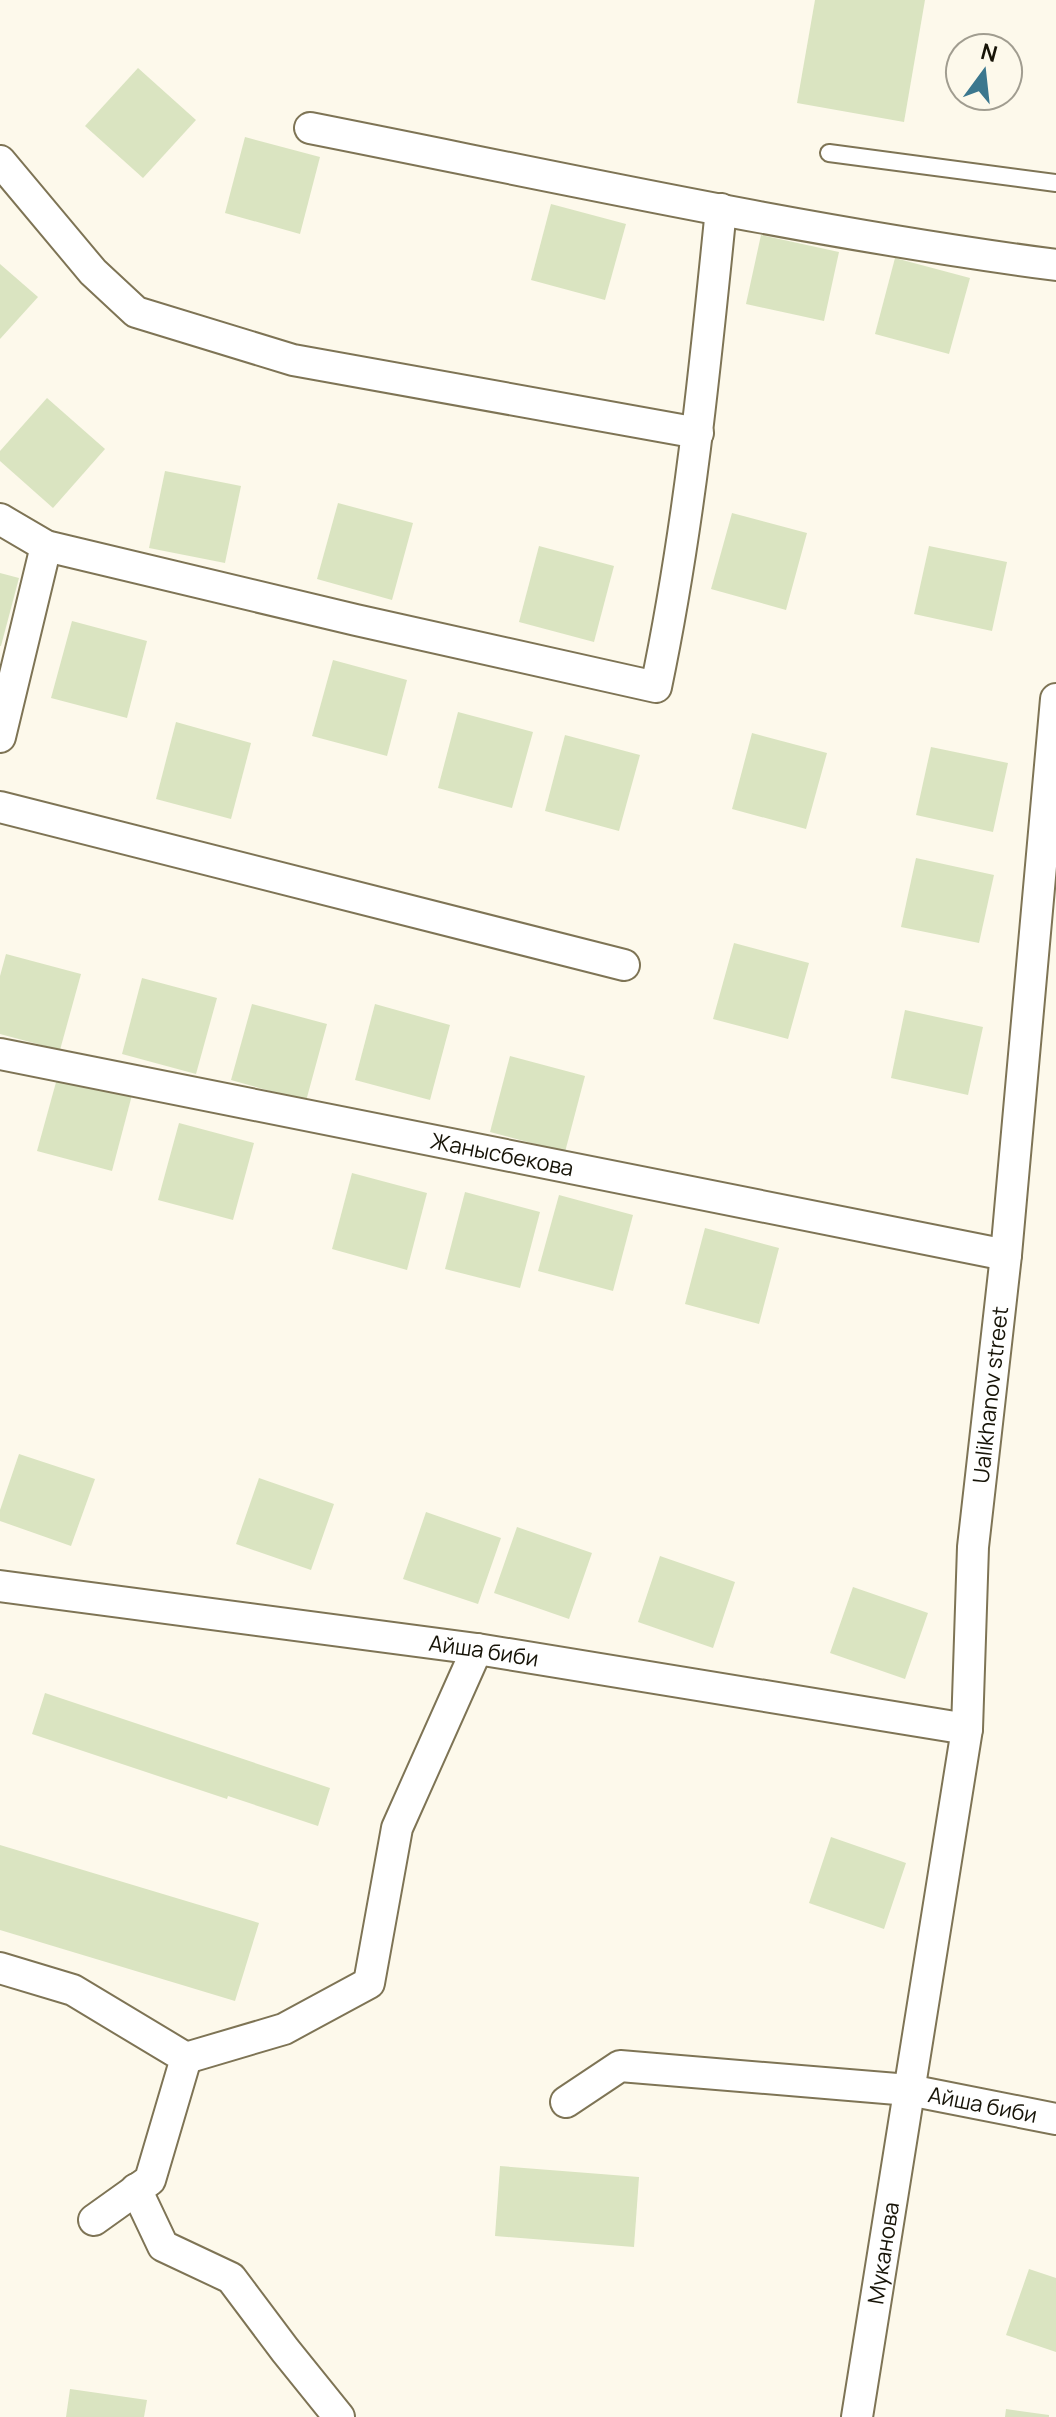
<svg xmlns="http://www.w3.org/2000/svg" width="1056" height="2417" font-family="Manrope,sans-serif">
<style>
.building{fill:#dae4c1}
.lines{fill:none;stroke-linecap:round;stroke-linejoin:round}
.lane-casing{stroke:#7e7455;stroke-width:20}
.street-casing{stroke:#7e7455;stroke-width:34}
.lane{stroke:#fff;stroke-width:16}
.street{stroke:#fff;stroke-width:30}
.labels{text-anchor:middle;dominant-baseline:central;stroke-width:7;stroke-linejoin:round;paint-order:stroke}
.street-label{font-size:22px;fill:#171408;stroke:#fdf9eb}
</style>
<rect width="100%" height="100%" fill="#fdf9eb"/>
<!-- building -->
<g class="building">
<path d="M815,0H925L904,122L797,103Z"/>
<path d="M138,68L196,120L143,178L85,126Z"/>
<path d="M245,137L320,157L300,234L225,213Z"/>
<path d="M551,204L626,224L605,300L531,280Z"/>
<path d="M761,235L839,252L824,321L746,304Z"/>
<path d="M895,258L970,278L949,354L875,334Z"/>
<path d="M0,264L38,297L0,339Z"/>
<path d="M47,398L105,449L53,508L0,461V451Z"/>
<path d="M165,471L241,486L225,563L149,548Z"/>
<path d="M338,503L413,523L392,600L317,579Z"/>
<path d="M732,513L807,533L786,610L711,589Z"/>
<path d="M539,546L614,566L594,642L519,622Z"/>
<path d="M929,546L1007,562L992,631L914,614Z"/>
<path d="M0,573L19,578L1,646H0Z"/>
<path d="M72,621L147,641L127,718L51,698Z"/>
<path d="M333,660L407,680L387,756L312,736Z"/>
<path d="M458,712L533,732L512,808L438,788Z"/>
<path d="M176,722L251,743L231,819L156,799Z"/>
<path d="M752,733L827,753L806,829L732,809Z"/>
<path d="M565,735L640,755L619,831L545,811Z"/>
<path d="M931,747L1008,763L993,832L916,815Z"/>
<path d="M916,858L994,875L979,943L901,927Z"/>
<path d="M734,943L809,963L788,1039L713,1019Z"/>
<path d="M6,954L81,974L60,1050L0,1034V976Z"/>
<path d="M142,978L217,998L196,1074L122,1054Z"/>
<path d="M252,1004L327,1024L306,1101L231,1080Z"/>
<path d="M375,1004L450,1025L430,1100L355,1080Z"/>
<path d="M905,1010L983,1027L968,1095L891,1078Z"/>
<path d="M510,1056L585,1076L565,1152L490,1132Z"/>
<path d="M58,1075L132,1095L112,1171L37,1151Z"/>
<path d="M179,1123L254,1143L233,1220L158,1200Z"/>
<path d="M352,1173L427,1193L407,1270L332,1249Z"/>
<path d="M465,1192L540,1212L520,1288L445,1269Z"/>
<path d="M559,1195L633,1215L613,1291L538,1271Z"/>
<path d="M705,1228L779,1248L759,1324L685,1304Z"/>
<path d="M19,1454L95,1479L71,1546L0,1521V1510Z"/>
<path d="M259,1478L334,1504L311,1570L236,1544Z"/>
<path d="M426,1512L501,1538L478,1604L403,1579Z"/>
<path d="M517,1527L592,1553L569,1619L494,1593Z"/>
<path d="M660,1556L735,1582L713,1648L638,1622Z"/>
<path d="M853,1587L928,1613L905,1679L830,1653Z"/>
<path d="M45,1693L330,1788L318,1826L228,1796L227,1799L32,1734Z"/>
<path d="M831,1837L906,1863L884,1929L809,1903Z"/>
<path d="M0,1845L259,1923L235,2001L0,1930Z"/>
<path d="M500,2166L639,2177L634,2247L495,2236Z"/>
<path d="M1029,2269L1056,2278V2352L1006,2335Z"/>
<path d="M70,2389L147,2400L144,2417H66Z"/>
<path d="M1006,2409L1049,2415V2417H1005Z"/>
</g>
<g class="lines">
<!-- lane casing -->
<g class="lane-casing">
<path id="lane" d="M829,153L1056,183"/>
</g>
<!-- street casing -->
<g class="street-casing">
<g id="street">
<path d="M310,128C558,177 806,232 1056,265"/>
<path d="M0,161L93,272L136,312L293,360L698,433"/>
<path d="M0,519L46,546L356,620L656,687C689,529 705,369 721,209"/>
<path d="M0,737L46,546"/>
<path d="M0,807L624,965"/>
<path id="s1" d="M0,1054L1006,1255"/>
<path id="s2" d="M0,1586L477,1649L967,1729"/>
<path d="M0,1968L73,1990L186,2058L150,2180L94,2220"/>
<path d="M186,2058L284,2029L369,1983L397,1828L477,1649"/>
<path id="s3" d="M566,2102L620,2066L909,2090L1056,2119"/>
<path d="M136,2189L163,2246L231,2278L285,2350L339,2417"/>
<path id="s4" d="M857,2417L967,1729L973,1547L1006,1255L1056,699"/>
</g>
</g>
<!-- lane -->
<use href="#lane" class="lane"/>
<!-- street -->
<use href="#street" class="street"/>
</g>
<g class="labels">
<!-- street labels -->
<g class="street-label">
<text stroke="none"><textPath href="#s1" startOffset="512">Жанысбекова</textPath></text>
<text stroke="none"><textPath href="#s4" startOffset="1032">Ualikhanov street</textPath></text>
<text stroke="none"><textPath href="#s2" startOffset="488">Айша биби</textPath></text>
<text stroke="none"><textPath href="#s3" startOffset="430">Айша биби</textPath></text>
<text stroke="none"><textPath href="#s4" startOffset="166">Муканова</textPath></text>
</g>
</g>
<!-- north arrow -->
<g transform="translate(984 72) rotate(15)"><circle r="38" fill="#fdf9eb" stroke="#a19d90" stroke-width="2"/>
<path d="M0-6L14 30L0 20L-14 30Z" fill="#3b778e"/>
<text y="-12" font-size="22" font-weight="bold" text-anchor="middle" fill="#171408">N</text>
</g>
</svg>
